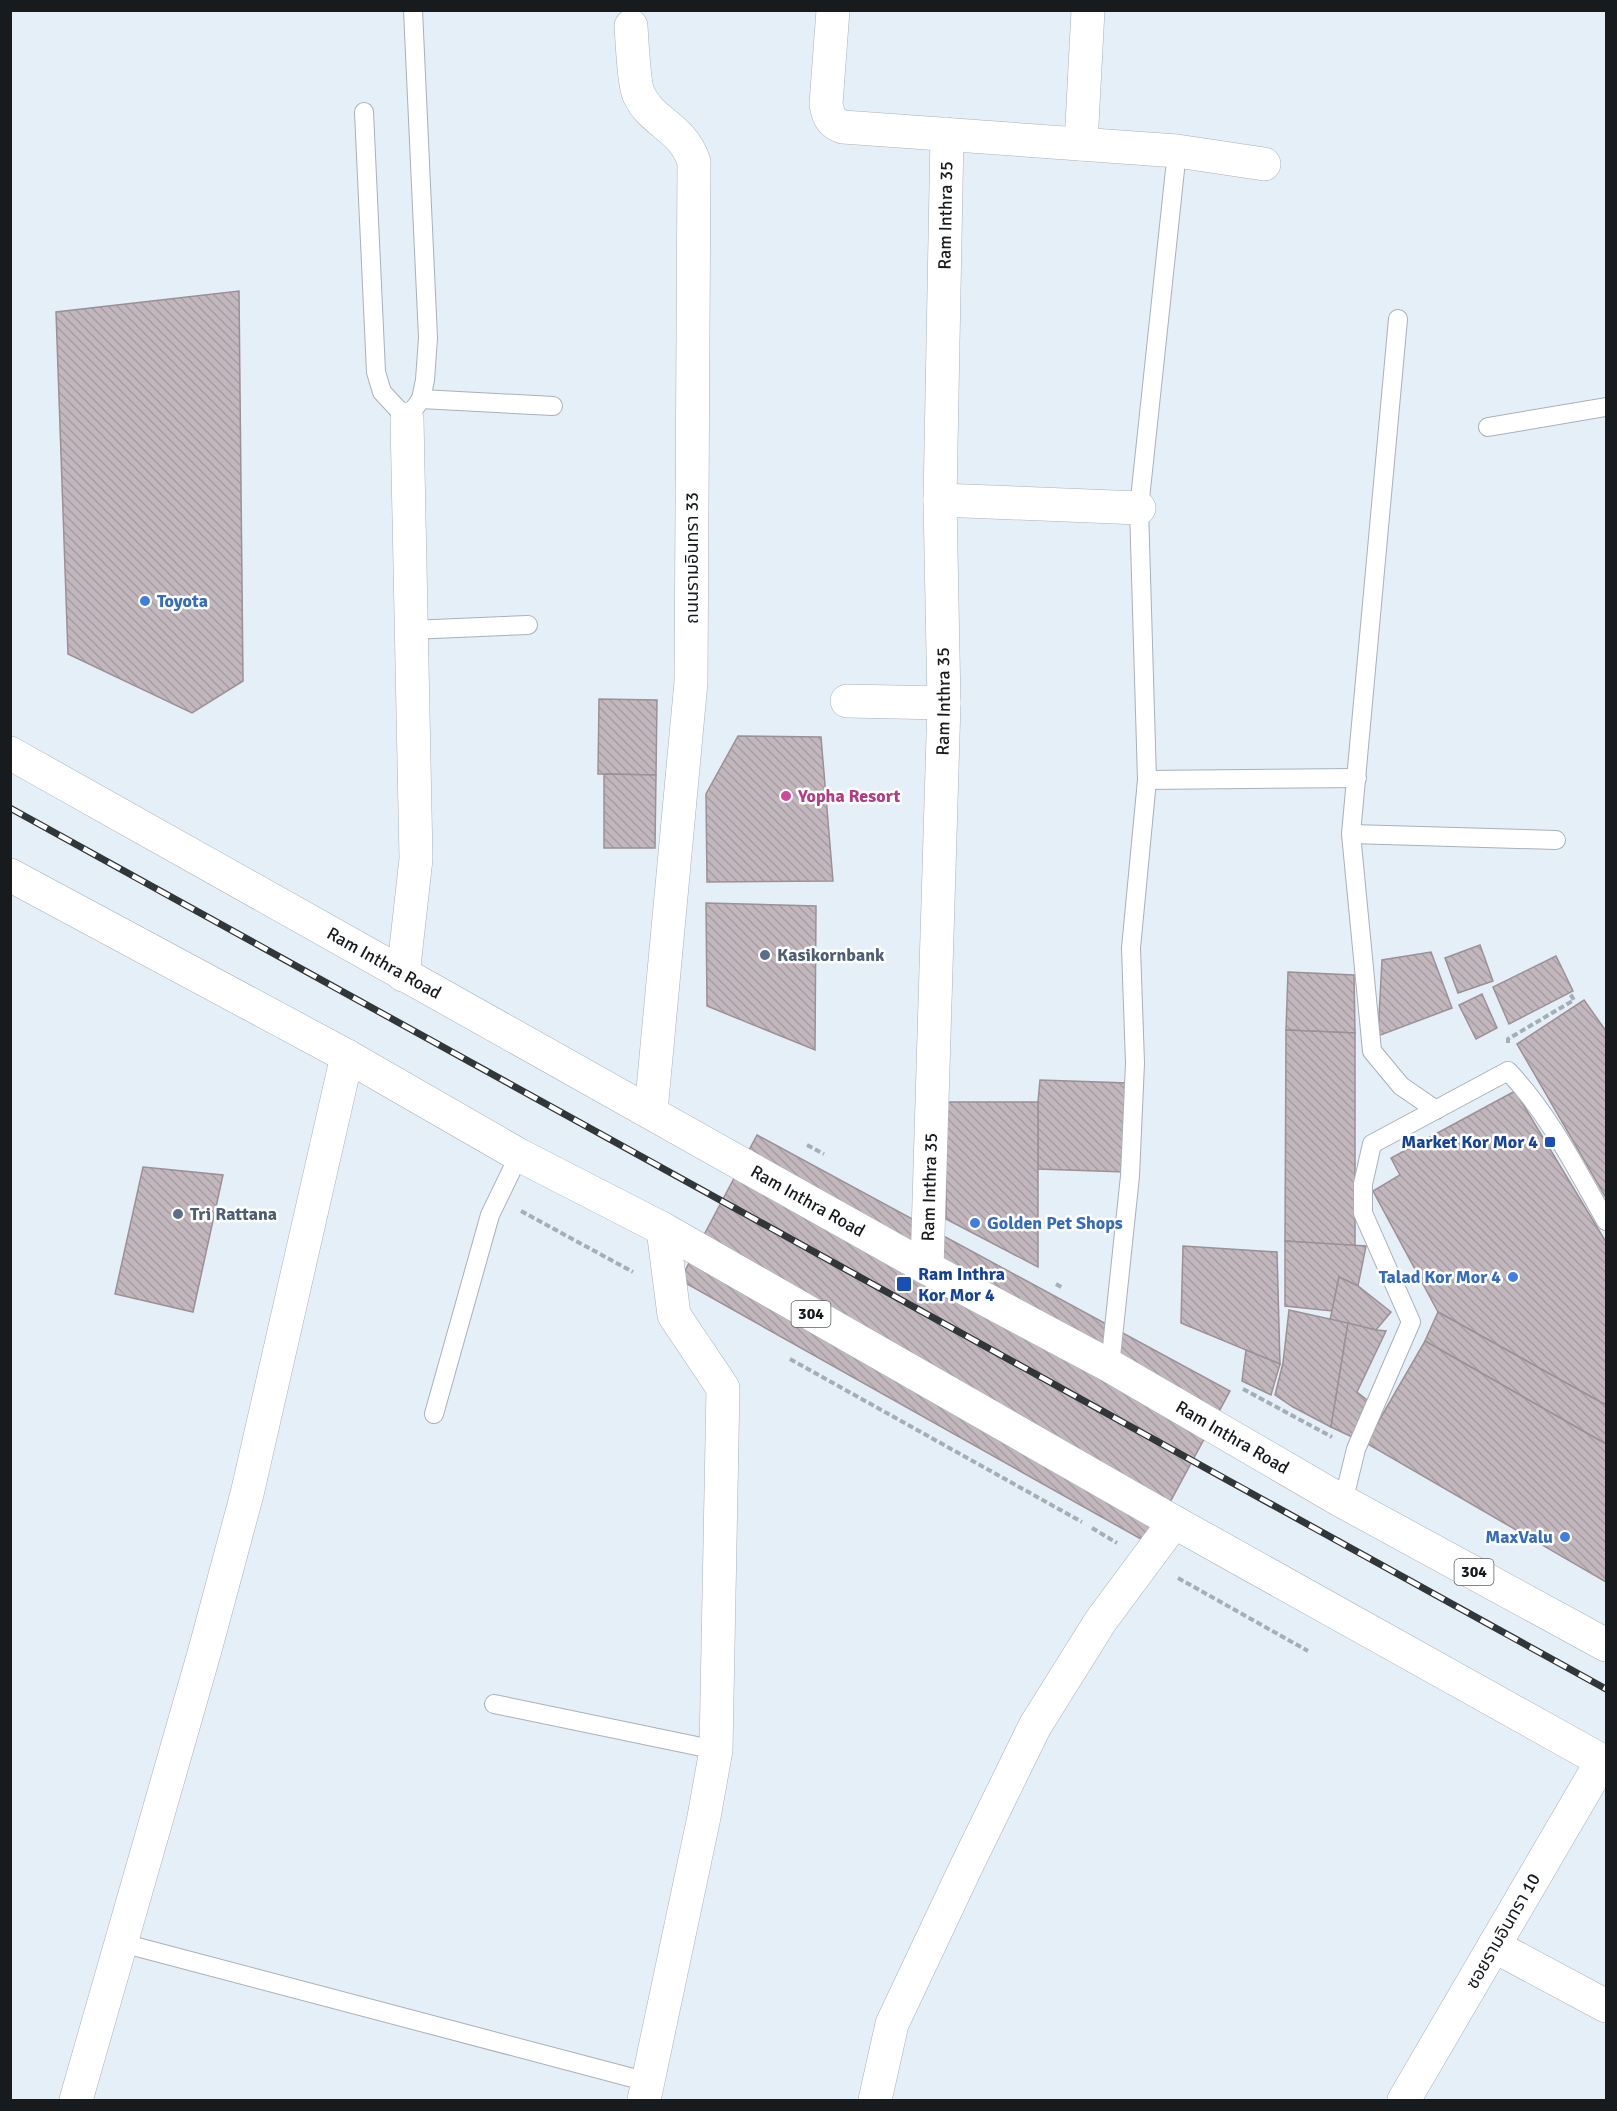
<svg xmlns="http://www.w3.org/2000/svg" width="1617" height="2111" font-family="Signika,'Noto Sans Thai',sans-serif">
<style>
.building{fill:url(#building-back-hatch);stroke:#9b9096;stroke-width:1.5}
.lines{fill:none;stroke-linecap:round;stroke-linejoin:round}
.lane-casing{stroke:#a8b1b9;stroke-width:20}
.street-casing{stroke:#a8b1b9;stroke-width:34}
.primary-casing{stroke:#a8b1b9;stroke-width:34}
.path{stroke:#a5adb5;stroke-width:4;stroke-dasharray:6 3;stroke-linecap:butt}
.lane{stroke:#fff;stroke-width:18}
.street{stroke:#fff;stroke-width:33}
.primary{stroke:#fff;stroke-width:33}
.rail-casing{stroke:#313639;stroke-width:7}
.rail{stroke:#fff;stroke-width:4.5;stroke-dasharray:14;stroke-linecap:butt}
.shop-dot{fill:#3f7fe0;stroke:#fff;stroke-width:2}
.hotel-dot{fill:#d1479c;stroke:#fff;stroke-width:2}
.service-dot{fill:#5c6f8a;stroke:#fff;stroke-width:2}
.transit-dot{fill:#1a4fb4;stroke:#fff;stroke-width:2}
.labels{text-anchor:middle;dominant-baseline:central;stroke-width:5;stroke-linejoin:round;paint-order:stroke}
.shield{fill:#fff;stroke:#5d5f62;stroke-width:1.5}
.shield-label{font-size:16px;font-weight:bold;fill:#171b1e}
.street-label{font-size:18px;fill:#171b1e;stroke:#fff}
.shop-label{font-size:18px;font-weight:bold;fill:#366cbe;stroke:#fff;text-anchor:start}
.hotel-label{font-size:18px;font-weight:bold;fill:#b23c85;stroke:#fff;text-anchor:start}
.service-label{font-size:18px;font-weight:bold;fill:#4e5e75;stroke:#fff;text-anchor:start}
.transit-label{font-size:18px;font-weight:bold;fill:#164399;stroke:#fff;text-anchor:end}
</style>
<defs>
<pattern id="building-back-hatch" width="6" height="6" patternUnits="userSpaceOnUse" patternTransform="scale(1.5)"><rect width="6" height="6" fill="#c2b7bd"/><path d="M-1 5l2 2M0 0l6 6M5-1l2 2" fill="none" stroke="#a69da2"/></pattern>
</defs>
<rect width="100%" height="100%" fill="#e5eff8"/>
<!-- building -->
<g class="building">
<path d="M239,291L243,681L192,713L68,654L56,312Z"/>
<path d="M599,699L657,700L656,775L598,774Z"/>
<path d="M738,736L821,737L833,881L707,882L706,794Z"/>
<path d="M604,774L656,775L655,848H604Z"/>
<path d="M706,903L816,906L815,1050L707,1006Z"/>
<path d="M1480,945L1493,981L1458,993L1445,958Z"/>
<path d="M1431,952L1452,1008L1378,1036L1382,960Z"/>
<path d="M1556,956L1573,991L1509,1024L1493,987Z"/>
<path d="M1288,972L1354,975L1355,1033L1286,1030Z"/>
<path d="M1482,994L1497,1028L1476,1039L1459,1005Z"/>
<path d="M1584,1000L1606,1031V1198L1517,1044Z"/>
<path d="M1286,1030L1355,1033V1246L1285,1241Z"/>
<path d="M1040,1080L1128,1083L1125,1172L1038,1169V1102Z"/>
<path d="M1515,1091L1606,1242V1405L1438,1312L1373,1191L1400,1175L1391,1158Z"/>
<path d="M946,1102H1038V1267L946,1219Z"/>
<path d="M757,1135L1230,1391L1148,1543L680,1280Z"/>
<path d="M143,1167L223,1175L193,1312L115,1294Z"/>
<path d="M1285,1241L1366,1246L1358,1286L1339,1277L1332,1311L1285,1306Z"/>
<path d="M1183,1246L1277,1252L1280,1364L1181,1323Z"/>
<path d="M1339,1277L1358,1286L1391,1312L1376,1330L1330,1320Z"/>
<path d="M1289,1310L1348,1323L1331,1427L1293,1407L1275,1395L1283,1363Z"/>
<path d="M1438,1312L1606,1405V1444L1425,1341Z"/>
<path d="M1348,1323L1376,1330L1386,1331L1357,1392L1367,1400L1352,1437L1331,1427Z"/>
<path d="M1425,1341L1606,1444V1582L1366,1443Z"/>
<path d="M1246,1350L1280,1364L1271,1395L1242,1381Z"/>
</g>
<g class="lines">
<!-- lane casing -->
<g class="lane-casing">
<g id="lane">
<path d="M364,112L376,372L382,392L407,419L421,399L425,380L428,338L413,10"/>
<path d="M1398,319L1351,834L1372,1051L1401,1086L1436,1110"/>
<path d="M421,399L553,406"/>
<path d="M1488,427L1606,407"/>
<path d="M410,630L528,625"/>
<path d="M1147,780L1357,778"/>
<path d="M1351,834L1556,840"/>
<path d="M1110,1366L1130,1176L1135,1063L1131,948L1147,780L1139,508L1177,151"/>
<path d="M434,1414L490,1215L519,1155"/>
<path d="M1340,1500L1347,1486L1356,1449L1411,1322L1363,1213V1184L1372,1144L1508,1071C1549,1114 1577,1170 1606,1221"/>
<path d="M494,1704L716,1750"/>
<path d="M122,1943L648,2082"/>
</g>
</g>
<!-- street casing -->
<g class="street-casing">
<g id="street">
<path d="M833,10L826,104C828,116 831,123 843,127L1177,151L1264,164"/>
<path d="M631,26C632,41 634,85 639,95C653,124 682,126 694,162L691,682L651,1111"/>
<path d="M1081,144L1088,10"/>
<path d="M940,500L1139,508"/>
<path d="M847,701L944,703"/>
<path d="M403,975L416,859L407,419"/>
<path id="s1" d="M927,1268L944,703L940,500L947,134"/>
<path d="M1494,1946L1606,2006"/>
<path d="M76,2100L205,1650L247,1494L347,1056"/>
<path d="M644,2100L704,1817L716,1750L723,1388L674,1315L663,1229"/>
<path d="M875,2100L892,2024L967,1865L1035,1726L1100,1622L1174,1522"/>
<path d="M1404,2100L1602,1761"/>
</g>
</g>
<!-- primary casing -->
<g class="primary-casing">
<g id="primary">
<path id="s2" d="M10,753L927,1268L1110,1366L1340,1500L1606,1645"/>
<path d="M10,875L347,1056L519,1155L663,1229L1174,1522L1606,1763"/>
</g>
</g>
<!-- path -->
<g class="path">
<path d="M1508,1043V1039L1574,1000L1569,992"/>
<path d="M807,1145L824,1154"/>
<path d="M521,1211L633,1272"/>
<path d="M1056,1284L1063,1288"/>
<path d="M790,1359L1082,1522"/>
<path d="M1243,1389L1332,1437"/>
<path d="M1092,1528L1117,1543"/>
<path d="M1178,1578L1308,1651"/>
</g>
<!-- lane -->
<use href="#lane" class="lane"/>
<!-- street -->
<use href="#street" class="street"/>
<!-- primary -->
<use href="#primary" class="primary"/>
<!-- rail casing -->
<g class="rail-casing">
<path id="rail" d="M10,808L1606,1689"/>
</g>
<!-- rail -->
<use href="#rail" class="rail"/>
</g>
<!-- markers -->
<g class="shop-dot">
<circle cx="145" cy="601" r="6"/>
<circle cx="975" cy="1223" r="6"/>
<circle cx="1513" cy="1277" r="6"/>
<circle cx="1565" cy="1537" r="6"/>
</g>
<circle class="hotel-dot" cx="786" cy="796" r="6"/>
<g class="service-dot">
<circle cx="765" cy="955" r="6"/>
<circle cx="178" cy="1214" r="6"/>
</g>
<g class="transit-dot">
<rect x="1544" y="1136" width="12" height="12" rx="3"/>
<rect x="896" y="1276" width="16" height="16" rx="3"/>
</g>
<g class="labels">
<!-- shield labels -->
<g class="shield">
<rect x="791.5" y="1301" width="39" height="26" rx="4.5"/>
<rect x="1454.5" y="1559" width="39" height="26" rx="4.5"/>
</g>
<g class="shield-label">
<text x="811" y="1314">304</text>
<text x="1474" y="1572">304</text>
</g>
<!-- street labels -->
<g class="street-label">
<text stroke="none"><textPath href="#s1" startOffset="1053">Ram Inthra 35</textPath></text>
<text transform="translate(692 558) rotate(-90)">ถนนรามอินทรา 33</text>
<text stroke="none"><textPath href="#s1" startOffset="567">Ram Inthra 35</textPath></text>
<text stroke="none"><textPath href="#s2" startOffset="429">Ram Inthra Road</textPath></text>
<text stroke="none"><textPath href="#s1" startOffset="81">Ram Inthra 35</textPath></text>
<text stroke="none"><textPath href="#s2" startOffset="915">Ram Inthra Road</textPath></text>
<text stroke="none"><textPath href="#s2" startOffset="1401">Ram Inthra Road</textPath></text>
<text transform="translate(1503 1931) rotate(-60)">ซอยรามอินทรา 10</text>
</g>
<!-- shop labels -->
<g class="shop-label">
<text x="157" y="601">Toyota</text>
<text x="987" y="1223">Golden Pet Shops</text>
<text x="1501" y="1277" text-anchor="end">Talad Kor Mor 4</text>
<text x="1553" y="1537" text-anchor="end">MaxValu</text>
</g>
<!-- hotel labels -->
<g class="hotel-label">
<text x="798" y="796">Yopha Resort</text>
</g>
<!-- service labels -->
<g class="service-label">
<text x="777" y="955">Kasikornbank</text>
<text x="190" y="1214">Tri Rattana</text>
</g>
<!-- transit labels -->
<g class="transit-label">
<text x="1538" y="1142">Market Kor Mor 4</text>
<text x="918" y="1274" text-anchor="start">Ram Inthra<tspan x="918" dy="21">Kor Mor 4</tspan></text>
</g>
</g>
<!-- border -->
<rect width="1617" height="2111" fill="none" stroke="#171b1e" stroke-width="24"/>
</svg>
